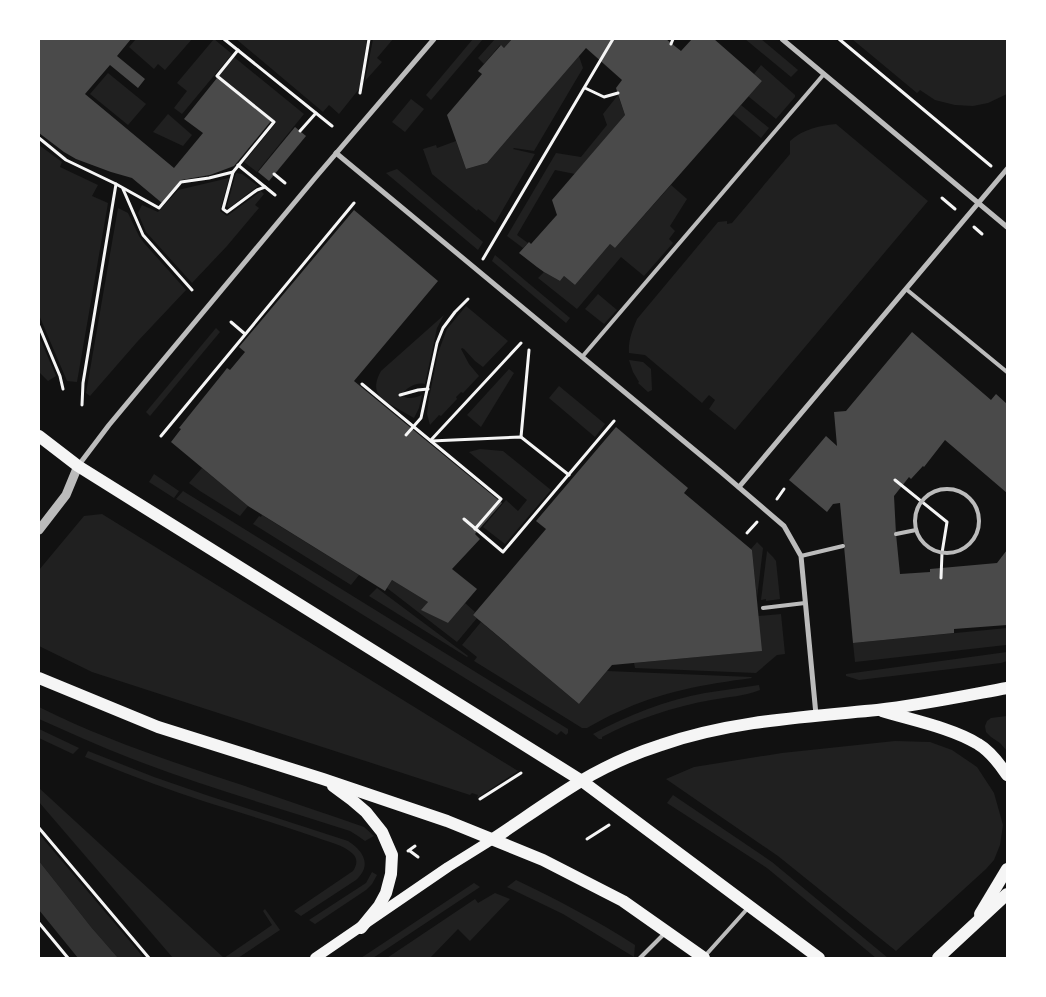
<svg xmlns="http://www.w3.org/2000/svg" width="1046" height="997" font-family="'Times New Roman',serif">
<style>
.green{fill:#202020}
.water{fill:#333}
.building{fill:#4a4a4a}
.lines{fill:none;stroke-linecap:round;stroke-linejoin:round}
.path{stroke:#f5f5f5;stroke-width:3}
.service{stroke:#bcbcbc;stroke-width:4}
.minor{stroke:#bcbcbc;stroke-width:5}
.tertiary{stroke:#bcbcbc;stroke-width:9}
.secondary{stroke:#f5f5f5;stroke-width:10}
.primary{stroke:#f5f5f5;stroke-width:12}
</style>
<rect width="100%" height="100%" fill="#111"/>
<!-- green -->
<g class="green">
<path d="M136,39H192L165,70L158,64L154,69L129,47Z"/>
<path d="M214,39L232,54L182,114L174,108L187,91L177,83Z"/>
<path d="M236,39H367L359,89L339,114L329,105L323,112Z"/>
<path d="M373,39H393L377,58L382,62L365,81Z"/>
<path d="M473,39H483L431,100L426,95Z"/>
<path d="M495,39H512L504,48L500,45L484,64L478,58Z"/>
<path d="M745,39H761L798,70L791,77Z"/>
<path d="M852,39H1007V94L988,103L973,106L955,105L935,100L920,90L917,93Z"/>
<path d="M579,56L583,68L534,151L514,148L513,149L535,154L495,223L478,209L477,211L432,174L423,149L436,145L437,148L456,141L466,169L487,163Z"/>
<path d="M234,57L304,114L257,172L244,162L276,123L219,76Z"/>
<path d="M761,65L795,95V97L776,119L748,96L762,81L754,74Z"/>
<path d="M108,73L146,104L128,125L90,94Z"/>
<path d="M618,95L625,115L575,174L555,170L517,235L528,243L523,248L507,236L556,153L581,157L607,125L603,114Z"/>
<path d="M411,99L424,109L405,132L392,122Z"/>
<path d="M741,105L769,128L761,138L733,114Z"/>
<path d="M168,114L192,135L183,146L153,132Z"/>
<path d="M836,124L928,201L735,430L709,409L715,400L709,395L702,403L645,355L629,353C628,341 632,331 637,319L718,222L727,221V224L732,223L790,154V141C803,129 819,126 836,124Z"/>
<path d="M39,145L62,162L60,167L98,185L92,196L108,203L77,382L67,381L39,315Z"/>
<path d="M397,169L483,242L478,250L386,173Z"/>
<path d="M236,173L242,174L258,186L229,208L227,206Z"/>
<path d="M229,178L220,211L227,216L261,191L264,194L255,205L259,208L227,246L192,283L146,232L138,213L142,205L158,212L178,190Z"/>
<path d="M671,185L687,199L670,226L675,231L669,239L673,243L644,276L621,257L577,309L538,278L544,272L560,281L564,276L575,285L610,244L615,248Z"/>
<path d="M118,208L128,213L139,236L144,243L186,290L137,342L90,396L86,393Z"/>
<path d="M495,255L570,318L566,323L492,261Z"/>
<path d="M598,294L617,310L604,324L585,309Z"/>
<path d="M466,306L508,341L483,367L475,361L464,349L462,348L461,349L469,364L479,376L463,393L461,392L456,397L457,399L441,416L439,415L430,425L427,414L429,398L438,353L447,329Z"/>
<path d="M444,315L437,328L425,384C415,382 407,388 401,395C408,400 414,398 422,395L419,408L414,418C407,414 400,410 393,406C377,397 371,389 381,371Z"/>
<path d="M216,328L220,332L150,416L146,412Z"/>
<path d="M39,336L56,376L48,381L39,372Z"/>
<path d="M629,360L643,362L651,369L652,390L648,392L638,383L639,382L633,372Z"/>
<path d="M509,369L514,373L481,427L467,415Z"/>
<path d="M559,386L605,424L595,437L549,398Z"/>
<path d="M480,449L503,451L551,490L505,544L483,527L506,500L518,511L527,500L469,452Z"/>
<path d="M202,468L248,506L240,516L200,491L189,483Z"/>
<path d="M154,474L179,491L174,498L149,482Z"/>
<path d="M183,491L568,729V733L566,735L561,731L557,735L176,499Z"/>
<path d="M102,514L518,771L477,798L478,795L472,793L470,795L92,672L39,646V570L84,516Z"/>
<path d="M262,515L359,575L351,585L253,524L259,516L261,517Z"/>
<path d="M757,542L763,548L757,598L752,550L751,549Z"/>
<path d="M767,551L773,557L776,561L780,599L766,601V599L761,600Z"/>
<path d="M392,580L428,602L422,610L448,623L465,603L475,612L473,615L477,618L457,642L387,588Z"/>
<path d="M377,588L468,656L467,657L369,596Z"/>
<path d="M781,614L785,654L777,655L756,673L635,668L634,663L761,651L758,616Z"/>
<path d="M481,622L579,704L607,671L751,677L752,678C706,684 660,692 618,712C608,716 598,722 587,728H582L474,661L477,657L462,645Z"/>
<path d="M1007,628V645H1006L855,662L853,643Z"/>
<path d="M1007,652V661L1001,663L859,680L846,676V674Z"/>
<path d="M759,685L760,690C745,696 728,697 711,700C673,707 636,719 602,737V739H599L593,734C629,715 666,700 705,693C723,690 741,688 759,685Z"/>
<path d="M39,707C105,740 175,763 245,786C285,800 325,813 364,827L374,836L365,841L358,836L350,831C276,807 202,786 130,758C99,746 69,732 39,719Z"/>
<path d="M1007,716V751L1000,743L991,737L986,732L985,726L987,721L991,718Z"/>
<path d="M39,729L79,748L73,754L39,738Z"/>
<path d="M895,741L930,742L952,750L977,767L994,793L1003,825L1000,845L994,860L986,869L896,951L778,856L666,779L694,767L782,753Z"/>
<path d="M88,751L154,777L209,796L348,841C364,851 372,866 356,880L301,916L294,911L353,871C357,865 358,859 353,854C344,845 329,842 318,838C281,825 244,814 206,802C165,789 125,773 85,757Z"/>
<path d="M39,788L224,958H173L39,802Z"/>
<path d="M673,795L772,862L888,958H876L767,868L667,803Z"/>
<path d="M39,834L144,958H118L91,927L39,861Z"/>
<path d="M372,872L377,875L372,884L366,890L315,924L309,920L366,883Z"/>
<path d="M516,880C558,900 596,920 635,945L634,957L563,914L507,887Z"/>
<path d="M474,883L480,887L373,958H361Z"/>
<path d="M495,893L510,899L470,941L458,929L430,958H387L475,899L478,903Z"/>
<path d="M265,909L280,930L238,958H224L272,925L263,911Z"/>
</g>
<!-- water -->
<path class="water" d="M39,861L91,927L118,958H78L39,910Z"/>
<!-- building -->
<g class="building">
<path d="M39,39H131L117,56L145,79L138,88L110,65L85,94L174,168L203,133L184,119L217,78L271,121L234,166L210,175L181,180L162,203L132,178L111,172L76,159L64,152L39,133Z"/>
<path d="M512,39H666L681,51L692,39H714L762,81L615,248L610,244L575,285L564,276L560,281L544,272L537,267L519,253L529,242L531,244L556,216L557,215L552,200L625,115L616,88L622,80L586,48L487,163L466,169L447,115L482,74L478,71L501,45L504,48Z"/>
<path d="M295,127L306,136L269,181L258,172Z"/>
<path d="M354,210L438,281L354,381L502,503L475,534L480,539L452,569L477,589L448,623L421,610L428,602L392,580L385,591L248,506L171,442L181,429L179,428L224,372L227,368L230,370L245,352L239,347Z"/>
<path d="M912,332L991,400L996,394L1007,404V493L945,440L924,467L923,466L911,479L909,477L894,496L896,534L900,574L930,572V569L997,563L1007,550V625L954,629V633L853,643L840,503L833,504L827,512L789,480L826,436L837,446L834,412L846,411Z"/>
<path d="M616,427L688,488L684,493L752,550L762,651L612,665L579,704L473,615L546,529L536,521Z"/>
</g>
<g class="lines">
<!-- path -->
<g class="path">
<path d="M224,39L332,126"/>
<path d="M839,39L991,166"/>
<path d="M671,44L673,39"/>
<path d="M238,50L217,76L274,122L233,172L223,209L227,212L257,190L265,187"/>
<path d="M585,88L604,97L618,93"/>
<path d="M360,93L369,39"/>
<path d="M300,131L316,113"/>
<path d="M39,138L66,160L116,184"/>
<path d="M238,165L275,195"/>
<path d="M274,174L285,183"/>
<path d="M123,189L143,235L192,290"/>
<path d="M942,198L955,209"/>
<path d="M974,227L982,234"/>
<path d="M483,259L613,39"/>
<path d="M231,322L245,334"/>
<path d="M39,326L60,376L63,389"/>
<path d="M362,384L501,499L475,529"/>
<path d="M400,395L418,390L428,389"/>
<path d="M82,405L83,383L116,184L159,208L181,182L209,178L233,172"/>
<path d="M406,435L421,418L437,343L443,328L455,312L468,299"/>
<path d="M161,436L354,203"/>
<path d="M521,437L529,350"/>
<path d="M431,440L521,343"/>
<path d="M431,441L521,437L569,475"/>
<path d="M895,480L947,522L942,553L941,578"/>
<path d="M777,499L784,489"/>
<path d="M464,519L503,552L614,421"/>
<path d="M747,533L757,522"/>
<path d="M480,799L521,773"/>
<path d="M39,828L149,958"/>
<path d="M587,839L609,825"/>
<path d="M408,851L415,846"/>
<path d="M410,851L418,857"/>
<path d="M39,923L68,958"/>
</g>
<!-- service -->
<g class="service">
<path d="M906,289L1007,372"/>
<path d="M582,357L824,74"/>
<circle cx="947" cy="521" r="32"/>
<path d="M896,534L916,530"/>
<path d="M801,556L843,546"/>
<path d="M763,608L805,603"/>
<path d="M704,957L748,908"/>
<path d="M640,958L665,933"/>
</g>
<!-- minor -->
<g class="minor">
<path d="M782,39L1007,227"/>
<path d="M336,153L721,472L784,526L801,556L816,715"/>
<path d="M78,466L109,425L315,178L434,39"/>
<path d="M739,487L1007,169"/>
</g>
<!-- tertiary -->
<path class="tertiary" d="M39,530L66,495L78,466"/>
<!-- secondary -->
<path class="secondary" d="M315,958L448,867L493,839"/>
<!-- primary -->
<g class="primary">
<path d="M39,436L78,466L582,781L819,958"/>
<path d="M39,678L158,727L323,779L447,821L543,860L623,901L704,958"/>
<path d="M882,711C912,720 952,728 978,744C990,751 999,763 1007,775"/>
<path d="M333,786L352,800L366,812L382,832L392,855L391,874L386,893L379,906L361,928"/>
<path d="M493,839C522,820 551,799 581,781C606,766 633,754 661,745C730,721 804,717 877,710C921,705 964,696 1007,688"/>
<path d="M980,914L1007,869"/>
<path d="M938,958L1007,894"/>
</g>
</g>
<!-- border -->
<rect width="1046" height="997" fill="none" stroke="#ffffff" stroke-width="80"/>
</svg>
